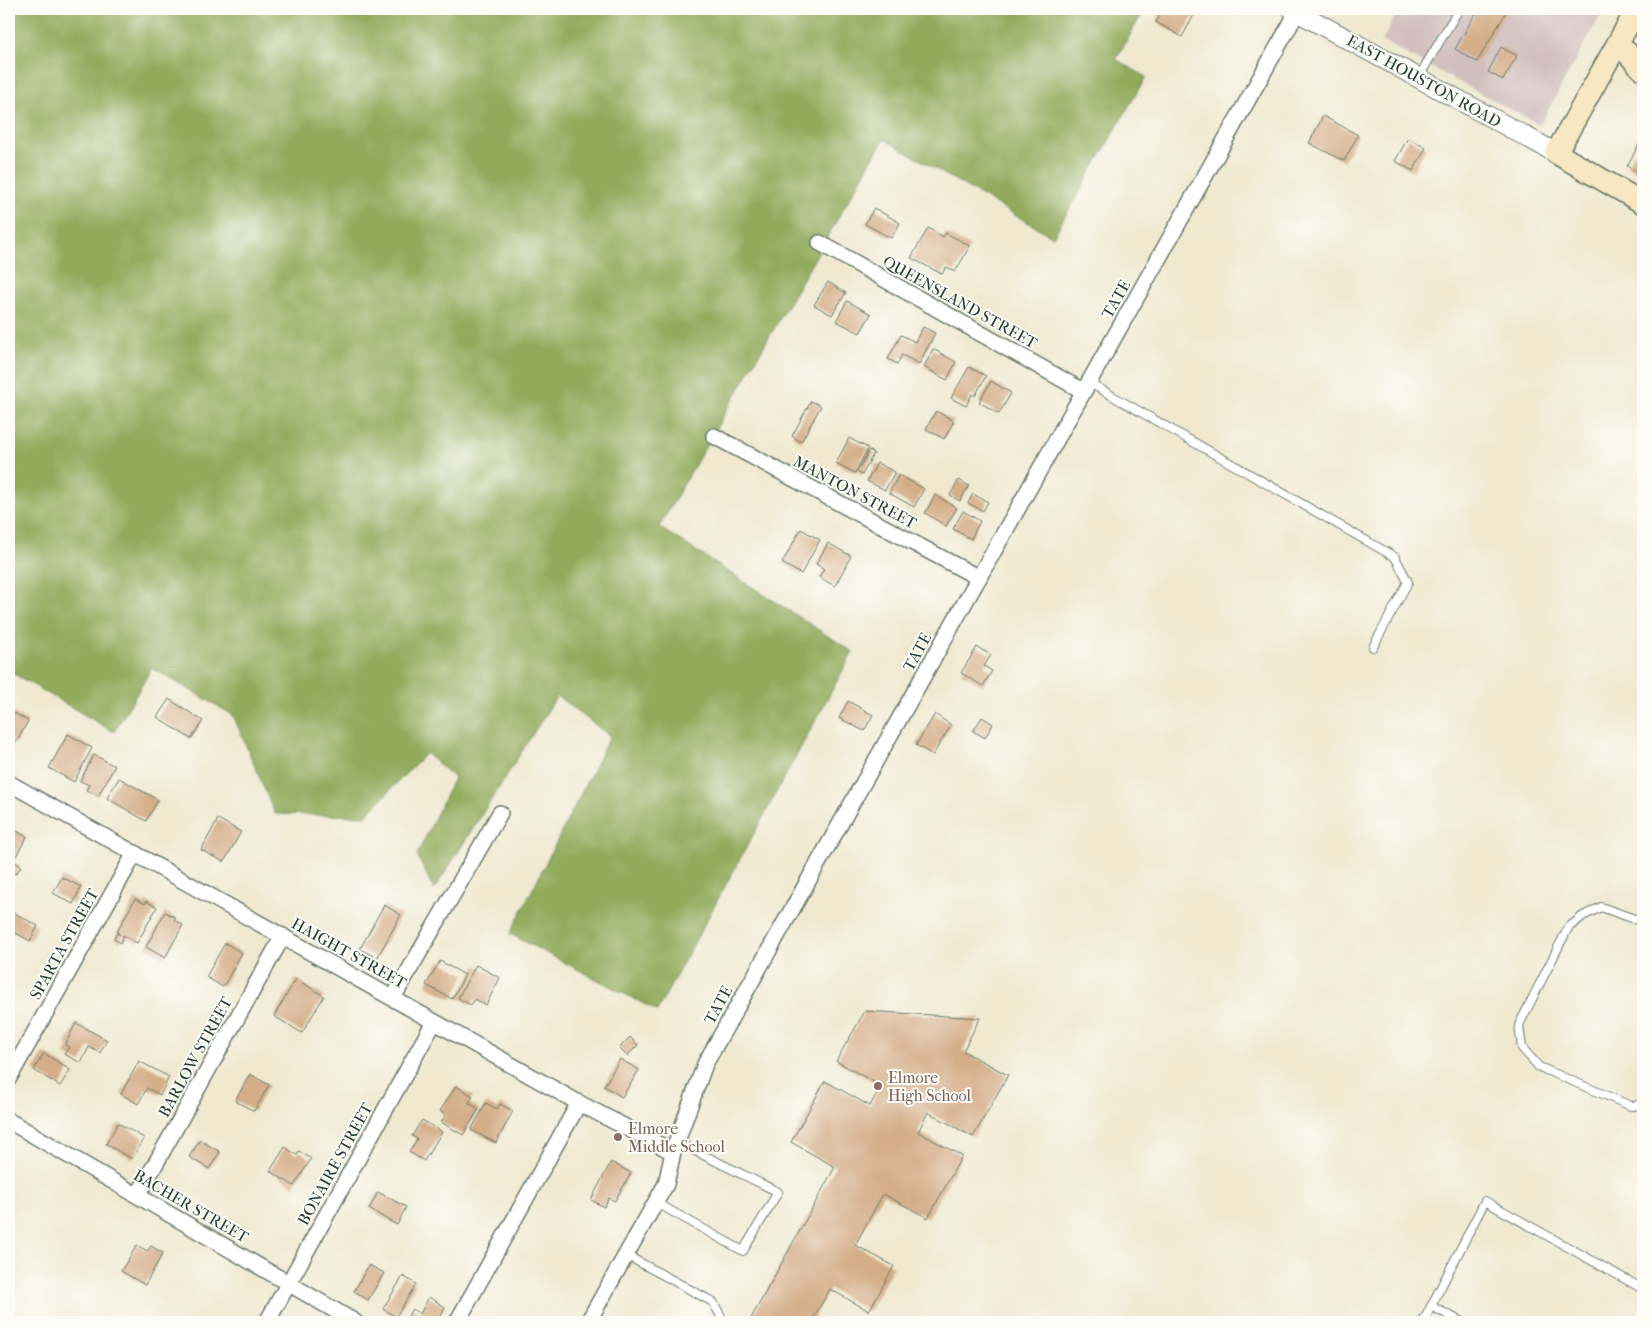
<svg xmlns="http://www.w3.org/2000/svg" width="1652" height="1331" font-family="'IM FELL French Canon',serif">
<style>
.industrial{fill:#d1bfbd}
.forest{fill:#92aa5c;stroke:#587448}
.building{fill:#d4ae89}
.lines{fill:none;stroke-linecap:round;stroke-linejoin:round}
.service-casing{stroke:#68796b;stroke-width:10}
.minor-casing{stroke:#68796b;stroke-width:18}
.tertiary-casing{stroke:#68796b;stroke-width:21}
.secondary-casing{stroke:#68796b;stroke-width:24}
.service{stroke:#fff;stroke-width:8}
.minor{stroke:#fff;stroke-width:15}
.tertiary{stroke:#fff;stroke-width:19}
.secondary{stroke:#f7e8c3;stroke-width:21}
.education-dot{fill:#8d6e63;stroke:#fdfcf7;stroke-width:2}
.labels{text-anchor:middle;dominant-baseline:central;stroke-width:4;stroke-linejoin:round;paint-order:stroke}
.street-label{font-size:16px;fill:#1f3d34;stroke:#fdfcf7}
.education-label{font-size:16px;fill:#785e54;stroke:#fdfcf7;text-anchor:start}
</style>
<rect width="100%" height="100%" fill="#fdfcf7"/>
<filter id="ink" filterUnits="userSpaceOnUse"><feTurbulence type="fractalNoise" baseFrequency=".02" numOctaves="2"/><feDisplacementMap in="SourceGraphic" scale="10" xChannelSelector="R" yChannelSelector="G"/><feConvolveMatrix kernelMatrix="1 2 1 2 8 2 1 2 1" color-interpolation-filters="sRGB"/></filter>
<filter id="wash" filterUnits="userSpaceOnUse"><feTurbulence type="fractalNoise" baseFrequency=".0096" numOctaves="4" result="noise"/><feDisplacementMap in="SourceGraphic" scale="20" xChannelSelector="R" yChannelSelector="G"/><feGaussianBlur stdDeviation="1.12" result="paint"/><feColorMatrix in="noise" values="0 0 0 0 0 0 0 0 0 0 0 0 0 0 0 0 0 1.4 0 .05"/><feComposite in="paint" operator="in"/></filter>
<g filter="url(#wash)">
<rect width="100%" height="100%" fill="#f0e9d0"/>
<!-- industrial -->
<path class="industrial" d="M1399,9H1604L1540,125L1382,41Z"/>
<!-- forest -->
<path class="forest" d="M9,9H868L876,14L879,9H1145L1116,59L1146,77L1053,237L884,139L659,527L853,652L657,1011L510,934L610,736L557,696L434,890L417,855L454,778L426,753L365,816L275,814L233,715L152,668L114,732L9,671Z"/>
<g id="blocks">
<!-- building -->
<g class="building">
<path d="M1163,9H1197L1182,37L1156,22Z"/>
<path d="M1478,9H1508L1477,62L1455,49Z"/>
<path d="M1501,47L1517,56L1503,80L1488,72Z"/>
<path d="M1323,116L1358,135L1344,161L1309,143Z"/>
<path d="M1643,137V175L1627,166Z"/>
<path d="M1408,138L1426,148L1413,171L1395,161Z"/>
<path d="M874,208L900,223L891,238L865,224Z"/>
<path d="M928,228L943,237L946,233L970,246L955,272L946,267L942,274L911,258Z"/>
<path d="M828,282L846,293L832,315L814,305Z"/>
<path d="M847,301L871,314L860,333L836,321Z"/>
<path d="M923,327L935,333L919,364L902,355L897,364L888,359L901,335L915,342Z"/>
<path d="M933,349L956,362L947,380L924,367Z"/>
<path d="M969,367L986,376L975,396L972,394L966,406L951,398Z"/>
<path d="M991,381L1011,393L999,414L979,402Z"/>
<path d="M811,401L821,406L801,442L792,436Z"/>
<path d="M936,411L954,421L944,439L926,429Z"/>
<path d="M849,438L868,448L855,473L836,463Z"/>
<path d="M869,450L874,453L862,475L857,472Z"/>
<path d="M877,463L895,472L885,490L867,481Z"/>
<path d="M899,475L924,489L914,507L889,493Z"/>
<path d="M959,480L969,486L960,501L950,495Z"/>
<path d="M973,494L988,502L983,511L968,503Z"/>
<path d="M935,495L957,508L946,526L925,513Z"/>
<path d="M963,511L980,521L971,539L953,529Z"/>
<path d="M801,529L820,540L801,574L782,563Z"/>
<path d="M828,543L851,556L835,586L819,577L824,569L816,564Z"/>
<path d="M977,647L991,655L984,666L992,671L983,686L961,673Z"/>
<path d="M169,699L203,721L191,739L157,717Z"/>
<path d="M848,701L873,715L864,731L839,718Z"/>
<path d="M14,713L28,721L16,743L9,739V722Z"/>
<path d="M935,714L951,725L933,755L916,745Z"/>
<path d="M982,717L993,724L985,738L973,731Z"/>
<path d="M68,734L92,748L74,782L49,768Z"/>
<path d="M94,755L115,766L98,796L86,790L89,785L80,781Z"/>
<path d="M119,778L158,800L146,821L107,798Z"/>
<path d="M218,819L241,832L224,862L201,850Z"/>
<path d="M10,827L27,837L13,861L21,866L16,874L9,870Z"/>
<path d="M62,877L81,887L73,904L53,893Z"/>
<path d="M135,899L145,904L146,901L157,907L137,943L123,935L121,943L114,939L117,933L120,935L117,932Z"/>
<path d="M384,905L401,915L377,958L360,949Z"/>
<path d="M9,910L38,926L30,941L9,929Z"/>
<path d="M165,912L176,918L174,920L183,925L165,958L146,947Z"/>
<path d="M225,943L242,953L223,987L206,977Z"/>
<path d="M440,961L465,975L452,999L426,985Z"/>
<path d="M476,965L500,978L486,1005L475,999L471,1005L458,998Z"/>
<path d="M296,979L324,996L302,1033L274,1016Z"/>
<path d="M865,1011L980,1018L963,1051L1008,1075L973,1137L928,1112L918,1132L962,1156L928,1218L883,1194L855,1245L894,1266L869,1311L830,1289L814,1317L823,1322H749L835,1167L791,1142L825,1081L870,1106L881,1086L836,1061Z"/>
<path d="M76,1023L107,1040L100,1053L89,1047L81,1063L64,1054L69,1047L65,1045Z"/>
<path d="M630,1037L638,1045L627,1056L619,1048Z"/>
<path d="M44,1053L70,1070L60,1086L34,1070Z"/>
<path d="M620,1059L639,1070L622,1097L604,1086Z"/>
<path d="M139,1061L169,1077L160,1095L147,1088L138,1104L121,1094Z"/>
<path d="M250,1074L269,1085L254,1111L235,1101Z"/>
<path d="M456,1086L473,1096L469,1103L479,1109L463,1135L441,1122L446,1115L440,1111Z"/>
<path d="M486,1103L497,1109L500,1104L513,1111L496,1143L471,1130Z"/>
<path d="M422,1120L442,1132L424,1161L409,1152L417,1139L412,1136Z"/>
<path d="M118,1123L144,1138L132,1159L106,1144Z"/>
<path d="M200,1140L220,1152L209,1169L189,1157Z"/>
<path d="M285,1147L297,1155L299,1151L311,1159L294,1186L270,1171Z"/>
<path d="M611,1162L631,1173L615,1201L609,1198L604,1207L591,1200Z"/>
<path d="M378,1192L406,1207L397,1225L369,1209Z"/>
<path d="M137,1245L147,1251L151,1246L163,1253L145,1285L121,1271Z"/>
<path d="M369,1265L384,1273L368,1300L354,1291Z"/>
<path d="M403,1276L416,1284L396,1317L383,1309Z"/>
<path d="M429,1297L445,1307L437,1322H409L406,1320L412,1309L420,1314Z"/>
</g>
</g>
</g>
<g filter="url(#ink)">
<use href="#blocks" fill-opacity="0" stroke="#68796b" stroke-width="1"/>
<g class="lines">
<!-- service casing -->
<g class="service-casing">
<g id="service">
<path d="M1418,78L1459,9"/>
<path d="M1088,382L1395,557L1408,582L1373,647"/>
<path d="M1643,922L1601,907L1583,916L1568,928L1519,1025L1522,1048L1539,1067L1631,1106L1643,1105"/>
<path d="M655,1202L743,1251L778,1192L677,1142"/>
<path d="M626,1255L713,1302L724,1322"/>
<path d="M1431,1306L1462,1322"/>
<path d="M1423,1322L1485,1201L1643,1289"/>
</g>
</g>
<!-- minor casing -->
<g class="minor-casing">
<g id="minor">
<path d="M820,243L1083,391"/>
<path d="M714,436L979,578"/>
<path d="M9,783L579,1103L673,1152"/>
<path d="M393,998L500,813"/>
<path d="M9,1078L135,853"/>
<path d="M9,1121L355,1322"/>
<path d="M138,1195L283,936"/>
<path d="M267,1322L434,1022"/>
<path d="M457,1322L579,1103"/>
<path d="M588,1322L666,1184L673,1152L705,1064L1299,9"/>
</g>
</g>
<!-- tertiary casing -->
<g class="tertiary-casing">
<path id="tertiary" d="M1292,9L1556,153"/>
</g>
<!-- secondary casing -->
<g class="secondary-casing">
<g id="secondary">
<path d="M1637,9L1556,153L1643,203"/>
<path d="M1618,43L1643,70"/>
</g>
</g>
<!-- service -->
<use href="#service" class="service"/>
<!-- minor -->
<use href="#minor" class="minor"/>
<!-- tertiary -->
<use href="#tertiary" class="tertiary"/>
<!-- secondary -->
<use href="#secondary" class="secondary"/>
</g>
</g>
<!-- markers -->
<g class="education-dot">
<circle cx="878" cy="1086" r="5"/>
<circle cx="618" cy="1137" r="5"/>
</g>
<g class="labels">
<!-- street labels -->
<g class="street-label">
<text transform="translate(1424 81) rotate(29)">EAST HOUSTON ROAD</text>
<text transform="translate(1116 299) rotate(-60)">TATE</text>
<text transform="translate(960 302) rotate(29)">QUEENSLAND STREET</text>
<text transform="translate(855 492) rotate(28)">MANTON STREET</text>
<text transform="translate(917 652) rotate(-61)">TATE</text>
<text transform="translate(64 944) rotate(-61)">SPARTA STREET</text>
<text transform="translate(349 953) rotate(29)">HAIGHT STREET</text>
<text transform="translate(718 1005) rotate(-61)">TATE</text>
<text transform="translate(195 1057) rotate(-61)">BARLOW STREET</text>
<text transform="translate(335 1164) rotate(-61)">BONAIRE STREET</text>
<text transform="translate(191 1206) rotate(30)">BACHER STREET</text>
</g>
<!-- education labels -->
<g class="education-label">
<text x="888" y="1077">Elmore<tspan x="888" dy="18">High School</tspan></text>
<text x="628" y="1128">Elmore<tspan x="628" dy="18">Middle School</tspan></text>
</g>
</g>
<!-- margin -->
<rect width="1652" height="1331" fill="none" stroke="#fdfcf7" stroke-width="30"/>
</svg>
